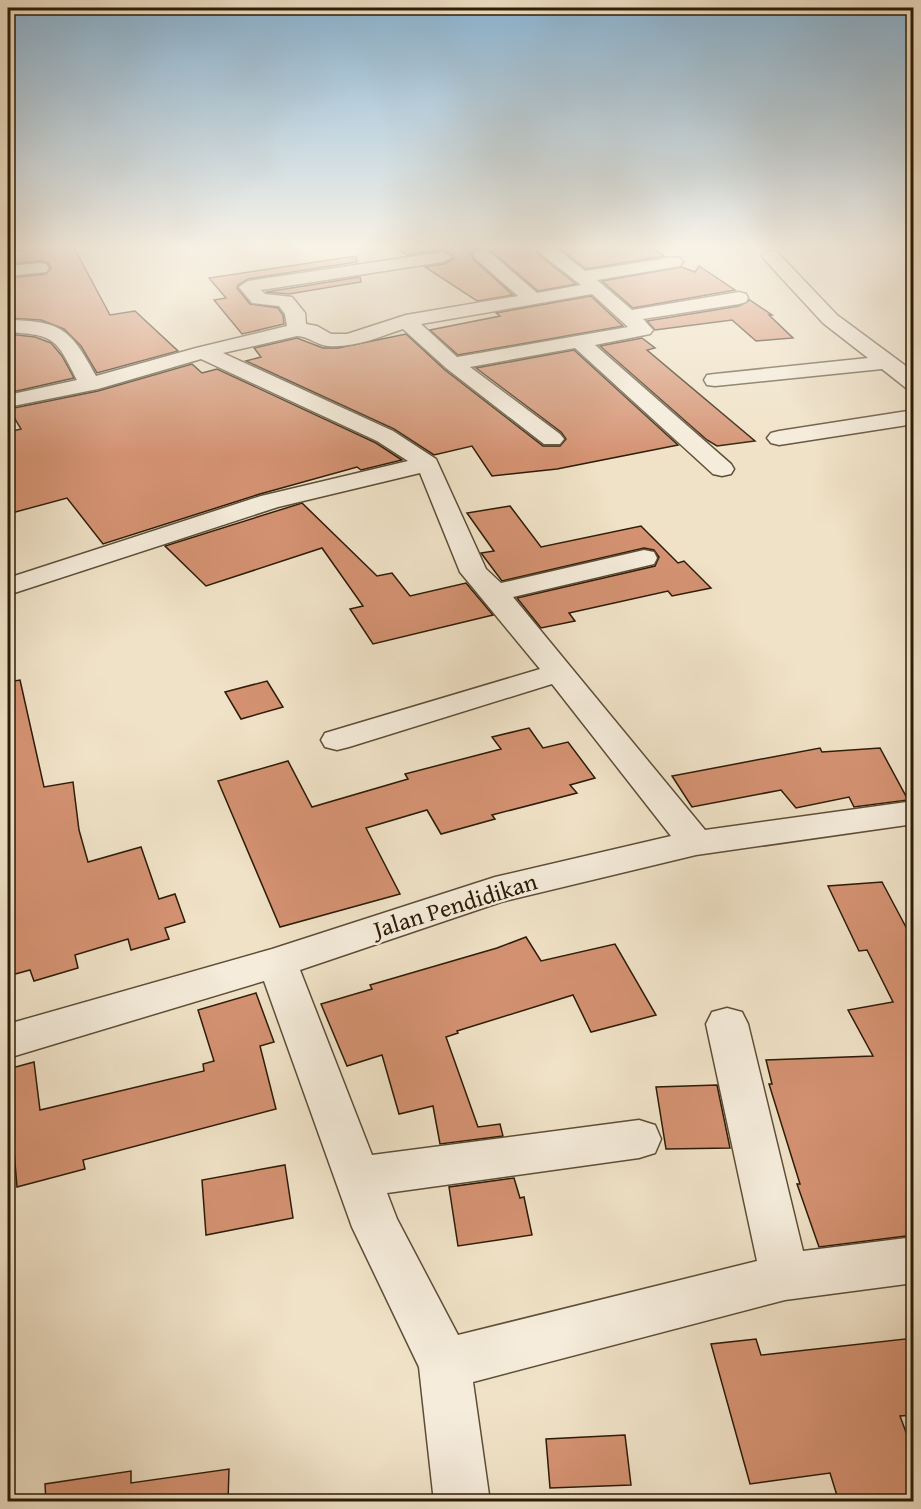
<svg xmlns="http://www.w3.org/2000/svg" width="921" height="1509" font-family="'Gentium Book Plus',serif">
<style>
.building{fill:#d49272;stroke:#2c1c07;stroke-width:1.5}
.lines{fill:none;stroke-linecap:round;stroke-linejoin:round}
.minor-casing{stroke:#5d4e37;stroke-width:3}
.minor{fill:#f5ecdb;fill-rule:evenodd}
.labels{text-anchor:middle;dominant-baseline:central;stroke-width:5;stroke-linejoin:round;paint-order:stroke}
.street-label{font-size:24px;fill:#2c1c07;stroke:#f5ecdb}
</style>
<rect width="100%" height="100%" fill="#f0e2c7"/>
<filter id="stains"><feTurbulence type="fractalNoise" baseFrequency=".00333" numOctaves="4"/><feColorMatrix values="0 0 0 0 .2 0 0 0 0 .09 0 0 0 0 .02 0 0 0 .5 -.17"/></filter>
<radialGradient id="worn" r=".72"><stop offset=".6" stop-color="#630" stop-opacity="0"/><stop offset="1" stop-color="#630" stop-opacity=".3"/></radialGradient>
<!-- building -->
<g class="building">
<path d="M60,246H73L110,315L135,311L178,351L97,373L81,346L64,329L41,320L8,318V278L46,274L51,268L48,263L40,261L8,264V252Z"/>
<path d="M393,246H536L535,249L539,255L576,284L538,291L489,249H476L471,255L474,260L513,295L477,301L425,267L444,264L453,259V255L443,250L407,255Z"/>
<path d="M557,246L650,247L664,256L586,269Z"/>
<path d="M356,256L357,262L248,279L238,285L237,288L250,304L278,308L283,315L284,324L242,334L214,300L226,298L209,278Z"/>
<path d="M699,266L735,290L633,308L602,281L682,267L695,272Z"/>
<path d="M360,277L361,282L289,294L266,292Z"/>
<path d="M591,296L623,326L458,355L430,330L500,316L496,313Z"/>
<path d="M750,300L772,315H769L793,338L756,341L732,320L655,330L647,321L739,306Z"/>
<path d="M8,334L35,337L51,343L62,356L74,378L8,393Z"/>
<path d="M406,334L445,370L543,446H560L566,439L561,432L476,368L574,350L678,445L557,469L492,476L472,446L434,455L394,429L246,361L261,357L254,348L297,338L323,348H338Z"/>
<path d="M642,338L655,348L647,350L755,441L717,446L707,440L600,346Z"/>
<path d="M192,364L202,373L217,369L376,443L402,460L361,470L357,467L260,494L103,544L67,498L8,514V432L21,429L9,409L98,391Z"/>
<path d="M302,503L377,576L392,573L410,596L466,583L493,615L373,644L350,609L363,606L322,548L206,586L165,546Z"/>
<path d="M510,506L541,547L641,526L678,563L684,561L711,588L672,596L668,591L569,613L575,621L541,628L517,598L655,566L659,557L654,550L644,548L502,581L481,553L494,551L467,513Z"/>
<path d="M20,680L44,787L73,782L79,830L88,862L141,847L159,899L175,894L185,922L165,928L169,939L131,950L128,939L75,955L78,968L34,981L30,970L8,976V682Z"/>
<path d="M267,681L283,707L241,719L225,692Z"/>
<path d="M529,728L543,748L568,742L595,778L570,785L577,793L492,815L495,819L441,834L427,810L366,828L400,894L280,927L218,781L288,761L312,807L408,779L405,774L501,749L492,737Z"/>
<path d="M820,748L822,752L880,748L908,800L854,807L849,797L796,808L781,790L692,807L672,776Z"/>
<path d="M882,882L907,929L914,928V1235L819,1247L797,1184H800L769,1084H772L766,1060L873,1056L848,1010L893,1002L867,950L859,951L828,886Z"/>
<path d="M526,937L541,961L615,944L656,1015L591,1032L573,995L457,1031L458,1033L446,1037L478,1127L500,1124L503,1136L440,1144L433,1106L399,1114L382,1055L347,1066L321,1004L372,989L370,985L497,948Z"/>
<path d="M256,993L274,1042L260,1046L276,1109L83,1160L85,1169L17,1187L11,1115L8,1116V1069L34,1062L40,1110L204,1071L203,1064L214,1061L198,1010Z"/>
<path d="M717,1085L730,1148L666,1149L656,1087Z"/>
<path d="M285,1165L293,1218L206,1235L202,1180Z"/>
<path d="M514,1178L520,1198L524,1197L532,1235L458,1246L449,1187Z"/>
<path d="M914,1338V1415L900,1416L914,1454V1502H839L830,1473L750,1484L711,1344L756,1339L761,1355Z"/>
<path d="M625,1435L631,1485L550,1488L546,1439Z"/>
<path d="M229,1469L228,1502H46L45,1484L131,1471V1483Z"/>
</g>
<g class="lines">
<!-- minor casing -->
<g class="minor-casing">
<g id="minor">
<path d="M539,246H553L585,271L674,257L680,258L683,262L680,266L597,280L632,310L739,292L746,294L748,298L746,302L739,304L643,319L653,330L650,334L595,345L731,464L734,469L731,474L722,476L713,474L575,348L470,367L560,434L564,439L560,444H544L446,368L403,329C379,337 354,348 328,346C316,345 309,336 297,336L223,353L393,431L436,459L486,569L501,583L644,550L654,552L657,558L654,564L513,597L705,830L914,801V824L696,855L501,902L300,970L372,1155L639,1120L655,1125L661,1139L655,1153L639,1158L387,1193L397,1219L458,1335L757,1261L706,1024L712,1012L727,1008L742,1012L748,1024L803,1251L914,1237V1283L785,1300L473,1382L490,1502H434L419,1367L352,1227L264,981L8,1058V1024L272,949L495,877L671,836L552,684L349,747L337,750L325,747L321,740L325,733L540,669L460,572L420,473L278,507L8,595V578L261,496L408,461L377,441L201,359L98,389L8,407V395L77,380C56,338 55,335 8,332V320C61,321 71,329 96,376L196,348L287,326L285,314L279,306L252,303L239,287L248,281L443,252L452,257L443,262L261,290L265,294L292,297L305,313L306,324L317,326L331,334H347L406,315L518,296L476,259L473,255L476,251H488L537,293L581,285L540,253L537,249ZM592,294L628,327L457,357L421,324Z"/>
<path d="M771,251L777,252L837,315L914,372V389L906,388L882,369L715,386L707,385L704,380L707,375L715,374L868,358L823,323L765,260L762,256L765,252Z"/>
<path d="M40,263L46,264L49,268L46,272L8,276V266Z"/>
<path d="M914,410V424L779,445L771,443L767,438L771,433L779,431Z"/>
</g>
</g>
<!-- minor -->
<use href="#minor" class="minor"/>
</g>
<!-- sky -->
<linearGradient id="sky" x2="0" y2="1"><stop stop-color="#8ab7d8"/><stop offset="0.54" stop-color="#f8f2e6"/><stop offset="1" stop-color="#f8f2e6" stop-opacity="0"/></linearGradient>
<rect width="921" height="457" fill="url(#sky)"/>
<g class="labels">
<!-- street labels -->
<g class="street-label">
<text transform="translate(455 905) rotate(-17)">Jalan Pendidikan</text>
</g>
</g>
<!-- margin -->
<rect width="921" height="1509" fill="none" stroke="#f0e2c7" stroke-width="30"/>
<rect x="9" y="9" width="903" height="1491" fill="none" stroke="#2c1c07" stroke-width="3"/>
<rect x="15" y="15" width="891" height="1479" fill="none" stroke="#2c1c07" stroke-width="1.5"/>
<rect width="100%" height="100%" filter="url(#stains)"/>
<rect width="100%" height="100%" fill="url(#worn)"/>
</svg>
